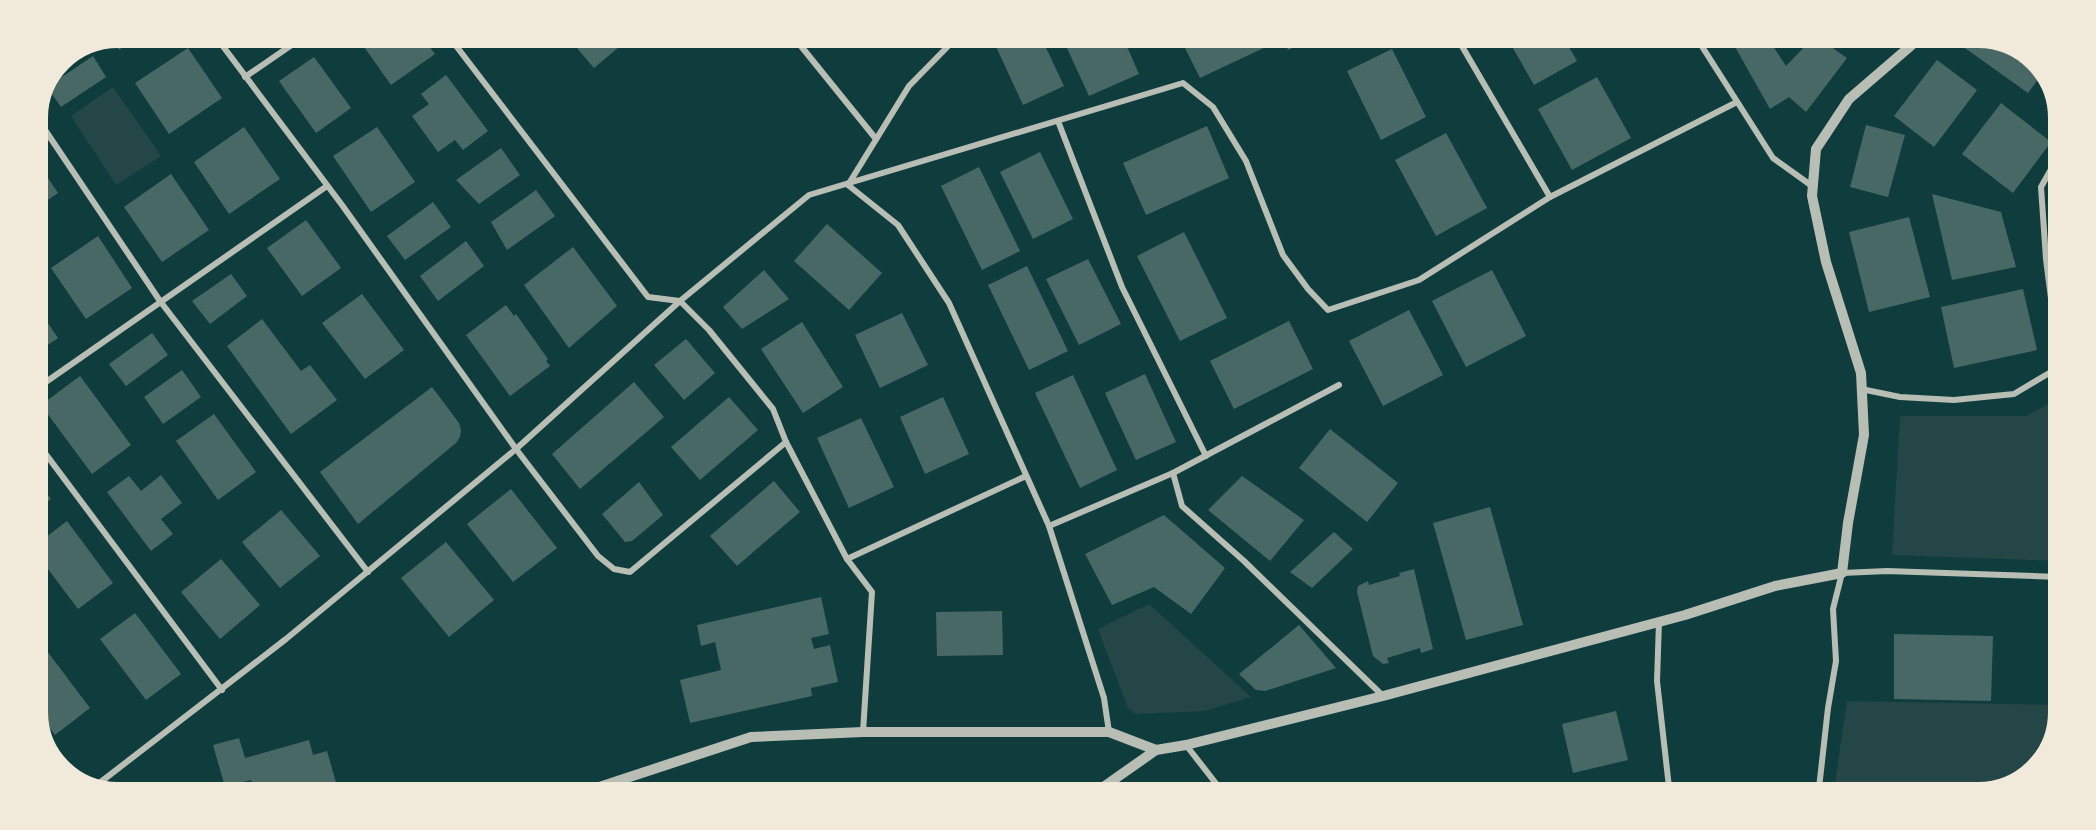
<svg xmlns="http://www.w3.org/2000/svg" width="2096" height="830" font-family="Figtree,sans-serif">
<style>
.green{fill:#244646}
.building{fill:#486865}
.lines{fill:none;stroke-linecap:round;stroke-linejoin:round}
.minor{stroke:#b8beb3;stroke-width:6}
.tertiary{stroke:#b8beb3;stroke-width:10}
.rim{fill:none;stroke:#f1e9da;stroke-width:8}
</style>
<rect width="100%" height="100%" fill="#0f3d3e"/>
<!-- green -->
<g class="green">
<path d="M113,87L161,156L116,185L71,116Z"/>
<path d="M2061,397L2060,561L1892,555L1900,416H2026Z"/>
<path d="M1149,604L1251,697L1205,711L1136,714L1128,708L1098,629Z"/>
<path d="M1847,701L2059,705L2058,740L2026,783L1979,797H1833Z"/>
</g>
<!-- building -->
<g class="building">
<path d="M118,33H143L119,50L110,36Z"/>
<path d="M355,34H420L435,54L391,85Z"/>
<path d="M565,34H631L632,36L594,68Z"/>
<path d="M999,35H1040L1064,86L1023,105L992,38Z"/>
<path d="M1061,35H1122L1139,74L1089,96Z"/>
<path d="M1179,36H1266L1270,45L1200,78Z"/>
<path d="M1282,36H1320L1288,50Z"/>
<path d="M1506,36L1563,37L1577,61L1534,85Z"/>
<path d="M1754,37H1767L1786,66L1814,37H1817L1847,58L1806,112L1789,97L1770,109L1734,45Z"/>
<path d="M1958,37L2006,38L2046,68L2028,93L1955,41Z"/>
<path d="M188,48L222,98L169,134L135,83Z"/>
<path d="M1392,49L1426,117L1381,140L1347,71Z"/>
<path d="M93,56L106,77L61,107L47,87Z"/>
<path d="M314,57L351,108L316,133L279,81Z"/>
<path d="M1937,60L1977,90L1934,147L1894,116Z"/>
<path d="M446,75L488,131L463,150L455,140L438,152L412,116L429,104L421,94Z"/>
<path d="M1597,77L1631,138L1572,170L1538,109Z"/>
<path d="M2001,103L2051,142L2013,193L1962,154Z"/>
<path d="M1866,125L1905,135L1888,197L1850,187Z"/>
<path d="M1207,126L1229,178L1146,215L1123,163Z"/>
<path d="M244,127L280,179L229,214L194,162Z"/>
<path d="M377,127L415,182L371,212L333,156Z"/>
<path d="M1446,133L1487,208L1436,236L1395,160Z"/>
<path d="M501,148L520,175L479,204L456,180Z"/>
<path d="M1040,152L1073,219L1033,239L1000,172Z"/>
<path d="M33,156L58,193L33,210Z"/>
<path d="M979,167L1020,251L982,270L941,186Z"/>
<path d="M171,174L209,230L162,262L124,207Z"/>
<path d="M536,190L555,216L507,250L491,222Z"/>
<path d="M1932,194L2001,212L2016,267L1952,280Z"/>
<path d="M433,202L451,227L405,260L387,236Z"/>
<path d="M1909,217L1930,297L1869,312L1849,232Z"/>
<path d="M306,220L341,268L302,296L267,248Z"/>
<path d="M827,224L882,273L849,310L794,261Z"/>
<path d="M1184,232L1227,318L1180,341L1137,256Z"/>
<path d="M98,236L132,288L86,319L51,268Z"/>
<path d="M466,241L484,266L438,301L420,276Z"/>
<path d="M573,247L617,306L569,348L524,285Z"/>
<path d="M1088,259L1121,324L1079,345L1046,279Z"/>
<path d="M1027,266L1068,351L1029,370L988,285Z"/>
<path d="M764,270L789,299L742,329L723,307Z"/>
<path d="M1492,270L1526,336L1466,367L1432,301Z"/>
<path d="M231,274L247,296L210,324L192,301Z"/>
<path d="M2023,289L2037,350L1954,368L1941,307Z"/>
<path d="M362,294L404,350L365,379L322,323Z"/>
<path d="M33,301L58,338L33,355Z"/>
<path d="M506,305L514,316L516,314L548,359L546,361L550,366L510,396L466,335Z"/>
<path d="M1409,310L1443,375L1383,406L1349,341Z"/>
<path d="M902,313L928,365L880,388L855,335Z"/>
<path d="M262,319L301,371L310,365L337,400L291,434L227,346Z"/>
<path d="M1289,321L1313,369L1234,409L1210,361Z"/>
<path d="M802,322L843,387L803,413L761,349Z"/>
<path d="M152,333L168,355L126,386L109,364Z"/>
<path d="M686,339L715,373L684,400L654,365Z"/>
<path d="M182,370L201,397L163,424L144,397Z"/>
<path d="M1145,374L1176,442L1136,460L1105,393Z"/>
<path d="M1073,375L1117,470L1080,488L1035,393Z"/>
<path d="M80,376L131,445L92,474L41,405Z"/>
<path d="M634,382L664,417L580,489L552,454Z"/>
<path d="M432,387L459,423L461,430L460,437L456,443L358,524L320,472Z"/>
<path d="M729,397L758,430L700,480L671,447Z"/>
<path d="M943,397L969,454L925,474L900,417Z"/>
<path d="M214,414L256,472L218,500L176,441Z"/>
<path d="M861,418L894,487L849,508L817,438Z"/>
<path d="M1330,429L1398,483L1367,522L1299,468Z"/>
<path d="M33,475L51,499L33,511Z"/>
<path d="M161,475L182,503L161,519L173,534L151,551L107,492L129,476L141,491Z"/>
<path d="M1242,476L1304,520L1270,561L1208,510Z"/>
<path d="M774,481L800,512L737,566L710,536Z"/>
<path d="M639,482L663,515L632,541L625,542L602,514Z"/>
<path d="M511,489L557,548L513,582L467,524Z"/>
<path d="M1490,507L1523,625L1466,640L1433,523Z"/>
<path d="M281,510L320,556L280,588L242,542Z"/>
<path d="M1164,515L1225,568L1191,614L1154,587L1112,605L1085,554Z"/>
<path d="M67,521L113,583L78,609L33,549V547Z"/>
<path d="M1334,532L1353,549L1312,588L1290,572Z"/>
<path d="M446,542L494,600L449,637L401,578Z"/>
<path d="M221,559L260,605L220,639L181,592Z"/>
<path d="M1414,569L1433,649L1421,653L1420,648L1387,658L1389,663L1383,664L1373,656L1357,592L1358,586L1368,581L1369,585L1400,576L1399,573Z"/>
<path d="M821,597L829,634L811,638L814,649L830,645L838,682L811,688L812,696L690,723L680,680L721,670L715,642L701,646L697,625Z"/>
<path d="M1002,611L1003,655L937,656L936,612Z"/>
<path d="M135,613L181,674L146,700L100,639Z"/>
<path d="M1299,625L1336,668L1265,691L1256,690L1239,674Z"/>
<path d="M1894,634L1993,636L1991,701L1894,699Z"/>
<path d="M2054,634H2059V699H2053Z"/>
<path d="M44,647L90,708L55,735L33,706V655Z"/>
<path d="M1616,711L1628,760L1573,773L1562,724Z"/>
<path d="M239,738L245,758L309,740L313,755L327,751L339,793H254L251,780L225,787L213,745Z"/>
</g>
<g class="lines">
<!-- minor -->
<g class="minor">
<path d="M213,33L342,205L516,449L598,556L614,569L630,572L786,442"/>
<path d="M447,34L648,297L680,301L709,330L773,409L786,442L847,559L872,592L863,732"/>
<path d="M792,35L876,139"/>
<path d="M1456,36L1550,197"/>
<path d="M1696,37L1773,158L1812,186"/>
<path d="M245,77L309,33"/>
<path d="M33,112L160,301L368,572"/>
<path d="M1058,121L1122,287L1206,456"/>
<path d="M848,185L898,225L949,303L1049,526L1104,698L1109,732"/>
<path d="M848,185L909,86L959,35"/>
<path d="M2061,349L2054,322L2046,259L2041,187L2063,148"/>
<path d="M1861,389L1900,397L1954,400L2014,394L2061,366"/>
<path d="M33,391L327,186"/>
<path d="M33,437L222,690"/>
<path d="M1173,473L1182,506L1244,561L1383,696"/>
<path d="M1049,526L1173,473L1339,385"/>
<path d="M847,559L1026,476"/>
<path d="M1659,622L1657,681L1670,796"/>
<path d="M1186,745L1225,795"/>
<path d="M89,791L286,639L516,449L680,301L809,195L1183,83L1213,107L1246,161L1283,255L1308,289L1328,310L1419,280L1550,197L1737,102"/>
<path d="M1818,797L1828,708L1836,661L1833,609L1842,573L1887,571L2060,577"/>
</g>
<!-- tertiary -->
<g class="tertiary">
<path d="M578,794L751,737L863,732H1109L1156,750"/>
<path d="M1092,795L1156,750L1186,745L1383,696L1685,615L1775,586L1842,573L1848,523L1864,435L1861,373L1826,262L1812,196L1816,149L1849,99L1921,37"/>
</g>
</g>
<!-- crop -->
<path d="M0 0H2096V830H0ZM118 44H1978A74 74 0 0 1 2052 118V712A74 74 0 0 1 1978 786H118A74 74 0 0 1 44 712V118A74 74 0 0 1 118 44Z" fill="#f1e9da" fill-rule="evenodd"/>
<path class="rim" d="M118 44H1978A74 74 0 0 1 2052 118V712A74 74 0 0 1 1978 786H118A74 74 0 0 1 44 712V118A74 74 0 0 1 118 44Z"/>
</svg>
